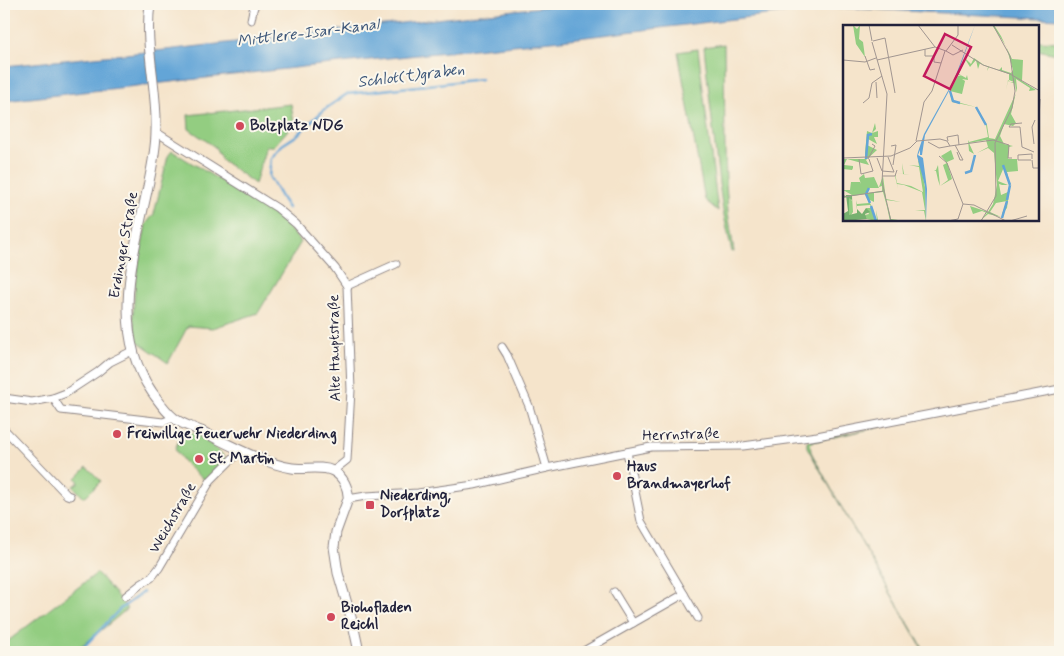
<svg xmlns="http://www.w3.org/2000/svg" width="1064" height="656" font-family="Mynerve,sans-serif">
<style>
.green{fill:#93cd81;stroke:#5a785e}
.water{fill:#63a5d7;stroke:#426489}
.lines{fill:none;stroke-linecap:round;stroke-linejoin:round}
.stream{stroke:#63a5d7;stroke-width:2.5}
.minor-casing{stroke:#8c8383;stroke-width:9}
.tertiary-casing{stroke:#8c8383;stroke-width:11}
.minor{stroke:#fff;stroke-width:7}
.tertiary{stroke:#fff;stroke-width:9}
.poi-dot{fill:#d1495b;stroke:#fbf7ec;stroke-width:2}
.labels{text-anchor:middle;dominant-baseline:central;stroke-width:4;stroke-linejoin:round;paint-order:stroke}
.poi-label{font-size:15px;font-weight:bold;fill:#22223b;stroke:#fbf7ec;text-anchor:start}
.street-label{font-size:15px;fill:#22223b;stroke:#fbf7ec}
.water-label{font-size:16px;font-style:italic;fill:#3c5679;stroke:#fbf7ec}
.inset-river{fill:none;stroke:#63a5d7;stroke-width:2.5}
.inset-road{fill:none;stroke:#a19691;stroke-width:1}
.view{fill:#c2185b;fill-opacity:0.15;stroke:#c2185b;stroke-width:2.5}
.inset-edge{fill:none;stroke:#22223b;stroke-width:2.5}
</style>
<rect width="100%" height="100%" fill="#fbf7ec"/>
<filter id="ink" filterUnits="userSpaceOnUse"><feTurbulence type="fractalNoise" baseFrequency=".02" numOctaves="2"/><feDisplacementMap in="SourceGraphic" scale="10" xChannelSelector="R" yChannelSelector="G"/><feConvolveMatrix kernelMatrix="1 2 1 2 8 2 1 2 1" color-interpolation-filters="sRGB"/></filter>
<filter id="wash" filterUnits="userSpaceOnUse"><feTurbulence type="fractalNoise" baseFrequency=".0096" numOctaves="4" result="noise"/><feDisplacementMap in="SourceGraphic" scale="20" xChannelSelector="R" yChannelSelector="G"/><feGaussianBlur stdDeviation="1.12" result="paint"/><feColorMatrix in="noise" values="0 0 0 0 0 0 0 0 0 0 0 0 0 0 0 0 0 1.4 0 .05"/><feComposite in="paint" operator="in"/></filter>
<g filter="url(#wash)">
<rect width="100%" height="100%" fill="#f5e4cb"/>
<!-- green -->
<g class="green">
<path d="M1038,41L1060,42V55L1038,50Z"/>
<path d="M724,44L725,150L726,182L728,212L734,252H732L723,211L719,184L704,47Z"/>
<path d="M698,49L718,211L705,200L678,52Z"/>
<path d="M291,104L294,123L274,146H266L255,184L222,160L215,147L189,129L188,115Z"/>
<path d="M172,151L278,216L301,242L258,313L213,328L188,326L168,363L137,341L133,316L135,283L146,224L154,214L168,156Z"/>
<path d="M883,426L812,442L810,444L811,452L849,521L925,652L923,650L807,447V442L809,441Z"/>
<path d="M195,433C207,441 219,448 226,460L207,481C193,473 184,463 175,449L181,436L186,434Z"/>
<path d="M87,467L101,481L84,498L73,486L79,482L76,478Z"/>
<path d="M97,573L118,597L127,609L75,652H4V644Z"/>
</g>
<!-- water -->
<path class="water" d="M568,4H1060V19L846,8L816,9L561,40L312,66L4,101V66L165,50Z"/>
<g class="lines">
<!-- stream -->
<g class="stream">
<path d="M288,208L282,199L269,176L271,158L282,145L296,136L325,109L347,94L481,79"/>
<path d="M79,652L119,610L143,592"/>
</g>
</g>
</g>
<g filter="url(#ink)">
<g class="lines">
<!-- minor casing -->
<g class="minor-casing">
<g id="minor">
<path d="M251,20L253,10L255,4"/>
<path d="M156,132L277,208L296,224L335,268L347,286L351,390L347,460L333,471"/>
<path d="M347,286L396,264"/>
<path d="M502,347L507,355L529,406L547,468"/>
<path d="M4,398L32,402L53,398L66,393L98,372L110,362L132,351"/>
<path d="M53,398L61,410L163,422L174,418"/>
<path d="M4,429L67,495L70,496"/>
<path d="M348,499L366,496L418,493L474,485L547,468L651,447L743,446L817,436L1060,389"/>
<path d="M614,592L633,623"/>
<path d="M684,594L698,618"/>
<path d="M126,596L141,584L151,578L159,568L211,480L240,451"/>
<path d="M582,652L684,594L641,521L627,452"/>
</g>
</g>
<!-- tertiary casing -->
<g class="tertiary-casing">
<path id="tertiary" d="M150,4C144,47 158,89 156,132C156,151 151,172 147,191C133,256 110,332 152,392C158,400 165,411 174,418C181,424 192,427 201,431C228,444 262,463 292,468C304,470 321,465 333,471C343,476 349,489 348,499L336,532L334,547L338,573L353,624L359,652"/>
</g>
<!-- minor -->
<use href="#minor" class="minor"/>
<!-- tertiary -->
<use href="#tertiary" class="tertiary"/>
</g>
</g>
<!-- markers -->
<g class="poi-dot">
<circle cx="240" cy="126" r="5"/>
<circle cx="117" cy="434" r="5"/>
<circle cx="199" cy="459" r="5"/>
<circle cx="617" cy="476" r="5"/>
<rect x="365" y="500" width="10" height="10" rx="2.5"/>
<circle cx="331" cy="617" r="5"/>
</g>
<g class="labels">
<!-- poi labels -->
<g class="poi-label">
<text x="250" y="126">Bolzplatz NDG</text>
<text x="127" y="434">Freiwillige Feuerwehr Niederding</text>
<text x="209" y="459">St. Martin</text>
<text x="627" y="467">Haus<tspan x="627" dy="17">Brandmayerhof</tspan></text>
<text x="380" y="496">Niederding,<tspan x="380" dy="17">Dorfplatz</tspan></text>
<text x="341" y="608">Biohofladen<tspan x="341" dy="17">Reichl</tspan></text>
</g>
<!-- street labels -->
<g class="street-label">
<text transform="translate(124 245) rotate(-80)">Erdinger Straße</text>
<text transform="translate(335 348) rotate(-91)">Alte Hauptstraße</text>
<text transform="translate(681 435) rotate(-2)">Herrnstraße</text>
<text transform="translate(173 518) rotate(-60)">Weichstraße</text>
</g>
<!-- water labels -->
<g class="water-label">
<text transform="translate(308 33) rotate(-7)">Mittlere-Isar-Kanal</text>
<text transform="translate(411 76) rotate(-7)">Schlot(t)graben</text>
</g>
</g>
<!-- overview -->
<g transform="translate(843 25)">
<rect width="196" height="196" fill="#f5e4cb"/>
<path d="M10,0L14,4L17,0L16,14L20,17L22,32L13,19ZM149,0H151L158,11L169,34L180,35L179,56L193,65L186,66L187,63L173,54L174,63L168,89L173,98L170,101L161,99L157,111L161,119L170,121L166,122L165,134H174L175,146L164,147L167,160L164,183L159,189L164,176L153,178L147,187L158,192L145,189L137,196L144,188L139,186L130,189L127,181L145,187L150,179L154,160L151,128L145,123L134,128L145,122L143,115L126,118L131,129L126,126L125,115L126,117L145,112L143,100L133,82L109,77L107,68L110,76L133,82L144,100L146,113L152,114L173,68L172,57V66L171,58L167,57L165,56L163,65L165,55L167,57H171L166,55V49L146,42L144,46L145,42L140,40L137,38L135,44L133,35L127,42L122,34L116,48V49L123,53L124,50L125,55L119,54L122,56L119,69L107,66L115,51H119L115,50L122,33L128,39L131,33L141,40L156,45L159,42V45L168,48L170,45L163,21ZM161,142L167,161L165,167L158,170L156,159L159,160H165L155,156ZM32,98L33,104L29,108L35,106V112H31L34,119L25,114L24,120L34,125L23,135L26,140L4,134L1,140L10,141V143L9,145L0,144V134H23L22,128L24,106L29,108ZM108,125L111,134L104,137L109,154L97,161L95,155L93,146L91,145H88H93L95,140L97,161L105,155L100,140L104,138L98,131ZM75,135L77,137L82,162L83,196L81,186H72L82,185L79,167L61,160V165V160L54,159L55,164L52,151H40L43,174L58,177L43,175L45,182L59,184L45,182L48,194L62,196H47L44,182L33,185L35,195L34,196L33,185L44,182L40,167L31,168V177L25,174L29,182L33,196L24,194L22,190L26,189L23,183H29L27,180L14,181V185L13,175L14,179L26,178L23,169L9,171L10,187L8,190H6V172L0,173V170L7,172L9,176V170L0,165H7L8,157H1H17L18,159L16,153L21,149L22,153L31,152L36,163H26L24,168L39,166V161L36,162L40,151H52V148L60,149L59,138L61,149L67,150L52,148L54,158L68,161L80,167L76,142L66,140L76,141Z" fill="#93cd81" fill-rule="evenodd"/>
<path d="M3,170H9V175L6,173V190L14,188V184L19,189L23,183L27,187L22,189L24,194L1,196L0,189L5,186Z" fill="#76b06f"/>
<path d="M132,0L113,53L82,110L79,130H77V125L75,130L80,133L84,164L83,196L82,161L74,131L75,127L81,109L111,55Z" fill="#63a5d7"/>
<path class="inset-river" d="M107,66L110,76L117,78M133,82L143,100M23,134L25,110L29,109M160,140L167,160M122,148L128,146L132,130M26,163L23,169L27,178M164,175L167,160M28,181L33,196M159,193L164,176"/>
<path class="inset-road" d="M26,0L29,16M75,0L92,22M30,16L42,13L52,68M29,17L44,69L39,157L48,196M109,20L140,40L167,49M82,24V31H91V37L98,38M103,26L110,30L120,25M22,31L27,45L32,44M0,35L22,37L33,33M34,35L92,22L103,26L115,10V0M167,49L197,66M33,57L34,73M20,78L26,73L29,58L39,51M196,95L197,74M179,98L168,99L166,102H177L179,122L191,127M73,116L81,77L89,66L102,26M105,116L104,112L115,110L116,120M85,117L96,123L107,121M191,119L189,102L192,95M112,120L120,135H117L114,127M48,121L53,120L50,140M96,131L104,138L120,179M0,133L48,131L67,123L74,116L97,114L104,116L107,121L150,115L166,120L165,133H169M34,133L39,146L51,147L45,132M16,134L18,149L30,146L26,134M25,134L32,121L29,119M188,135H175V130L189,129V134M189,135L190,143H197M39,151H52L54,145M0,172L41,166M105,196L115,194L120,179L131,180L163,196M138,196L153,171L152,118L169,83L172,66L167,31L150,0M167,196L184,191"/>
<path class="view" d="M102,9L128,22L107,64L81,51Z"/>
<rect width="196" height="196" class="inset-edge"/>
</g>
<!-- margin -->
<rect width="1064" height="656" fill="none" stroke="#fbf7ec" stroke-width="20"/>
</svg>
